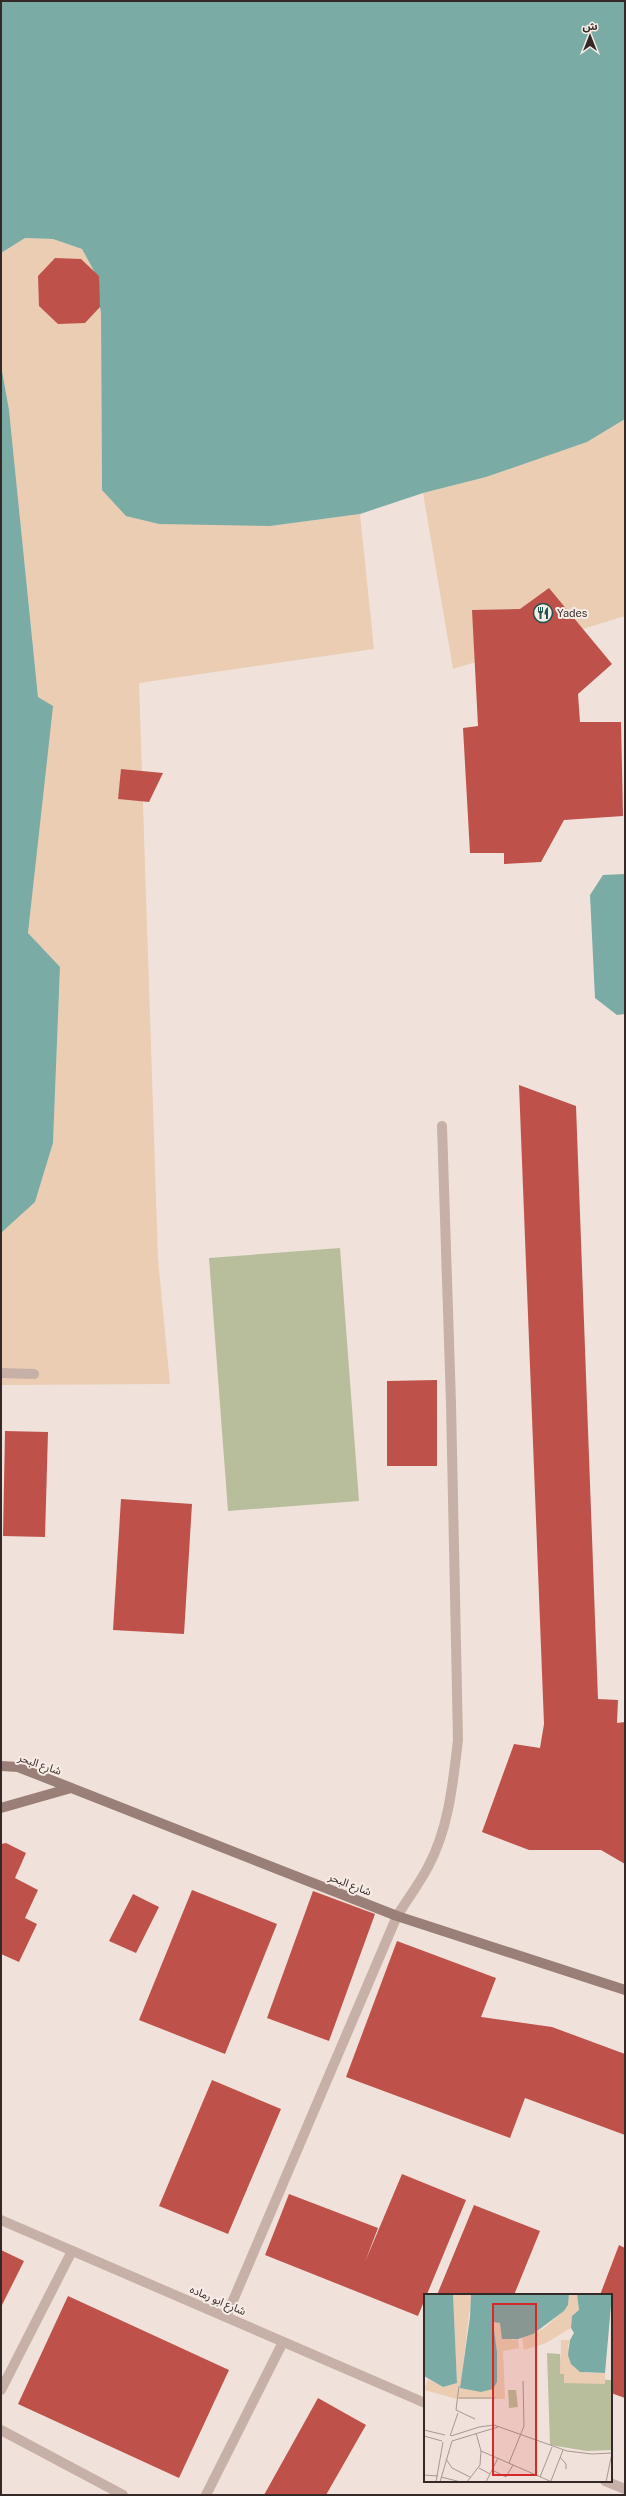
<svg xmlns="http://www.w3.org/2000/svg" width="626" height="2496" font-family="'Public Sans','Noto Sans Arabic',sans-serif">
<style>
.green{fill:#b8be9b}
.sand{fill:#eacdb2}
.water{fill:#7baba5}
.building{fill:#be524a}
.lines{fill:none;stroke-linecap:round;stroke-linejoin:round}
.lane{stroke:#c7b0a7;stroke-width:10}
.street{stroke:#c7b0a7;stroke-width:10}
.secondary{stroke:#9a7f79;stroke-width:10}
.labels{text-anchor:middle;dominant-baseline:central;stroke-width:4;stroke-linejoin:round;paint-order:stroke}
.poi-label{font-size:11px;fill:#342927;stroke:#f8ede6;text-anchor:start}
.street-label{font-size:11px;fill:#342927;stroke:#f8ede6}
.inset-road{fill:none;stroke:#a59892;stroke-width:1}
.view{fill:#d62828;fill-opacity:0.15;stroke:#d62828;stroke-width:2}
.inset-edge{fill:none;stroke:#342927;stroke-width:2}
</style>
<rect width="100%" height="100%" fill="#f0e2da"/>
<!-- green -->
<path class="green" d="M340,1248L359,1501L228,1511L209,1258Z"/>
<!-- sand -->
<g class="sand">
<path d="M25,238L53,239L82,249L94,271L101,313L102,490L270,526L360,514L374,649L139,683L158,1259L170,1384L1,1385V1233L35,1202L53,1143L60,968L28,933L52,706L38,697L9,410L1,365V253Z"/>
<path d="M625,419V616L453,669L423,493L486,477L587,442Z"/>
</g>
<!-- water -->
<g class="water">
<path d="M1,1H625V419L587,442L486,477L423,493L360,514L270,526L159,524L126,516L102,490L101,313L94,271L82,249L53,239L25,238L1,253Z"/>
<path d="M1,365L9,410L38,697L53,706L28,933L60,967L53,1143L35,1202L1,1233Z"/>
<path d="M625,874V1014L617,1015L595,998L590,895L603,875Z"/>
</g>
<!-- building -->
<g class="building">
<path d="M55,258L81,259L99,276L100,307L85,323L58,324L39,306L38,276Z"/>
<path d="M549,588L612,664L578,694L580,722H621L623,816L564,820L541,862L504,864V853H470L463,728L478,726L472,610L520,609Z"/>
<path d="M121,769L163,773L149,802L118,799Z"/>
<path d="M519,1085L576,1106L598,1699L618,1700L617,1723L625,1722V1864L601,1850H529L482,1832L514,1744L540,1748L544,1724Z"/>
<path d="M437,1380V1466H387V1381Z"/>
<path d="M5,1431L48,1432L45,1537L3,1536Z"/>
<path d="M121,1499L192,1504L184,1634L113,1630Z"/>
<path d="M6,1843L26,1853L15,1878L38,1890L25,1918L37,1924L19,1962L1,1954V1844Z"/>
<path d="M192,1890L277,1924L225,2054L139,2020Z"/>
<path d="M313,1891L375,1914L329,2041L267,2018Z"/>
<path d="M133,1894L159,1907L136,1953L109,1941Z"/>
<path d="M397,1941L496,1978L481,2017L552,2027L625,2054V2135L525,2098L510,2138L346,2077Z"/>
<path d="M212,2080L281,2109L228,2234L159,2206Z"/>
<path d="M402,2174L466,2200L418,2316L265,2255L289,2194L378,2228L365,2262Z"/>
<path d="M474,2205L540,2231L514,2295H437Z"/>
<path d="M619,2245L625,2248V2398L611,2393V2295H600Z"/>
<path d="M1,2250L24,2261L1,2307Z"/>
<path d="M68,2296L229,2370L179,2478L18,2404Z"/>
<path d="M318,2398L366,2425L326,2495H264Z"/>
</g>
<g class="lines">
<!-- lane -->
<path class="lane" d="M1,1373L34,1374"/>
<!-- street -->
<g class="street">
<path d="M1,2220L425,2403"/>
<path d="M226,2317L397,1916C407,1900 419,1884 428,1867C449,1828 453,1782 458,1740L451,1403L442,1126"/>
<path d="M1,2390L72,2251"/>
<path d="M1,2430L123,2495"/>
<path d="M605,2481L625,2489"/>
<path d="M206,2495L283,2342"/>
</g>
<!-- secondary -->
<g class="secondary">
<path d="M1,1766L18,1767L397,1916L625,1990"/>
<path d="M1,1808L71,1788"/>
</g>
</g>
<!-- icons -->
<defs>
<g id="restaurant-ring" transform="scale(1)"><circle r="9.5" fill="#f8ede6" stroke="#1f524d" stroke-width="1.5"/><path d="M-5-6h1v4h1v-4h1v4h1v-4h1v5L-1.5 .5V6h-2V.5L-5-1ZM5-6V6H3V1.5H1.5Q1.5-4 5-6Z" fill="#1f524d"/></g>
</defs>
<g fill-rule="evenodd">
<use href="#restaurant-ring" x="543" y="613"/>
</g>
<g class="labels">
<!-- poi labels -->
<g class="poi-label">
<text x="557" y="613">Yades</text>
</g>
<!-- street labels -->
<g class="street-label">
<text transform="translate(40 1764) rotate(19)">شارع البحر</text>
<text transform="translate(350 1884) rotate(21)">شارع البحر</text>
<text transform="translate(218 2300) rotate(23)">شارع ابو رماده</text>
</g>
</g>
<!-- overview -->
<g transform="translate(424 2294)">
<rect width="188" height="188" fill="#f0e2da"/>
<path d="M123,59L136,60L137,78H140V84L188,86V156L163,157L126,151ZM84,96H92L94,113L85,114Z" fill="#b8be9b"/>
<path d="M29,0H47V4L37,89L71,74L73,59L69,28L75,27L88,46L94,45L95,54L79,57L81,105H33L0,96L4,85L19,93L33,89ZM145,0H153L155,16L148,22L147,34L122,49L100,56L98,44L119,35L140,17L144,12ZM137,46H146L144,52L151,74L162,79H181V90L140,89V80H136Z" fill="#eacdb2"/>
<path d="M0,0H29L33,89L19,93L0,82ZM47,0H145L144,11L140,17L109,40L94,45H78L76,29L69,28L73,58V88L69,95L57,98L36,94L46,23ZM153,0H188L181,79L156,78L147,70L144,61L146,46L150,39L147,34L148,22L155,16Z" fill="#7baba5"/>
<path class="inset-road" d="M35,92L32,116L51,125M35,104H71M0,136L21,141M0,142L18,147M26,142L34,119M27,142L55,133L70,131L143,157L168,160L188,159M28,147L74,133M57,157L128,188M136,163L142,170V175M22,165L28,174L46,183M85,169L100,132L99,87M55,174L66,180M68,176L82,183L89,171M0,181L14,182M17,183L37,188M116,183L128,153M127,187L139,156M12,188L19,148M16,188L28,147M43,188L56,171L57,157L52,139M62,188L74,164M182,188L188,159"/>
<path class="view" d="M69,10H112V181H69Z"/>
<rect width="188" height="188" class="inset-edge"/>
</g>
<!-- border -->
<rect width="626" height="2496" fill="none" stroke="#342927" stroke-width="4"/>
<!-- north arrow -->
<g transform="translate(590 36)" stroke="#f8ede6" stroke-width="3" paint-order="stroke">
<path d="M0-3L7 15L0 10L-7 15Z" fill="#342927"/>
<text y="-6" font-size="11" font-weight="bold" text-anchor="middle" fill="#342927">ش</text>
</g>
</svg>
